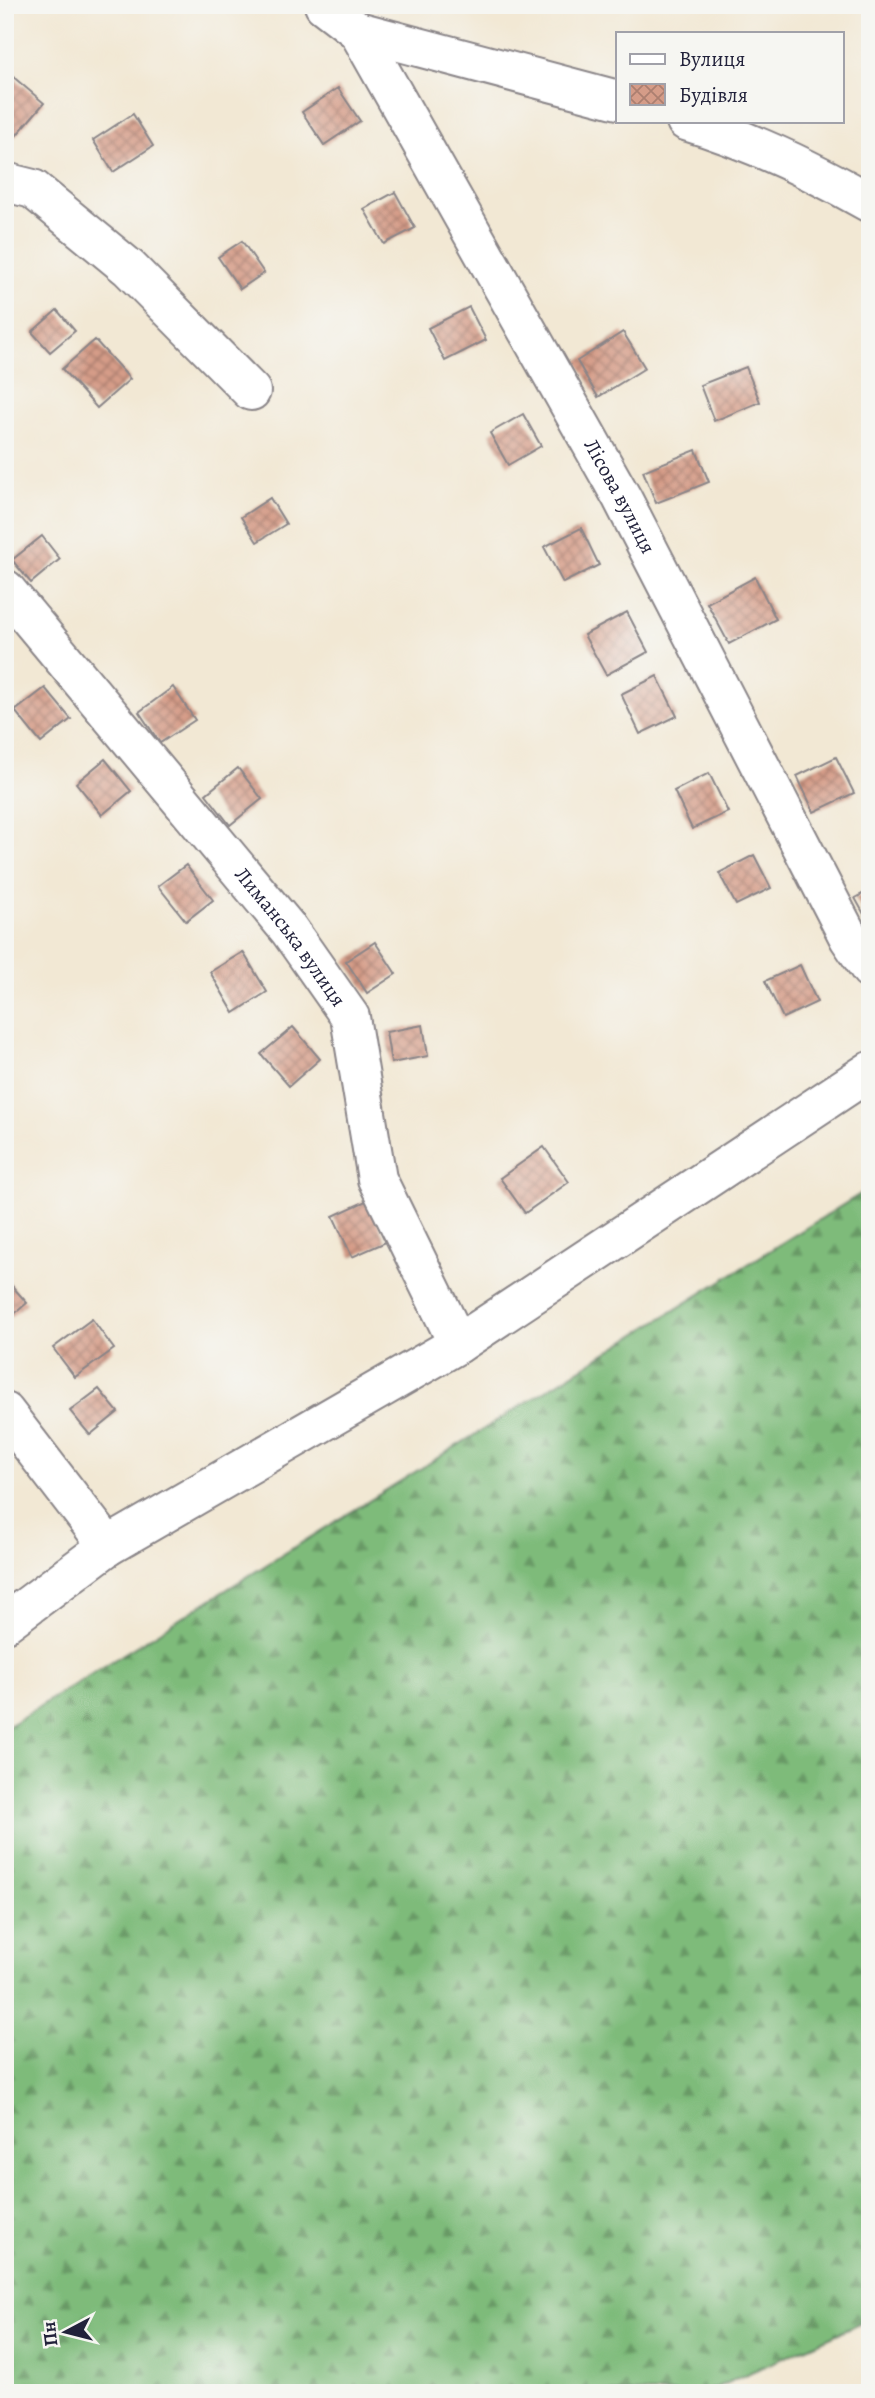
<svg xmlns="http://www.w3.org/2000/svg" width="875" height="2398" font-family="Alegreya,serif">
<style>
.forest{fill:url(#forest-firs);stroke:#506e5a;stroke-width:2}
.building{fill:url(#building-cross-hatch)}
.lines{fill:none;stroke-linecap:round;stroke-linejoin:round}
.minor-casing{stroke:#8a8588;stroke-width:42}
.minor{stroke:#fff;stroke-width:38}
.labels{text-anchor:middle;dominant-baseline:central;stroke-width:6;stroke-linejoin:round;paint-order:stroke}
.street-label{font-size:21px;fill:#22223b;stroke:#f6f6f2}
</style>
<defs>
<pattern id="forest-firs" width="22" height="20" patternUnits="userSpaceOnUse" patternTransform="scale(1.75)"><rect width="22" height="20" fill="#7ebb7a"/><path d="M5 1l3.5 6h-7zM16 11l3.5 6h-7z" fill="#679865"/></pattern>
<pattern id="building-cross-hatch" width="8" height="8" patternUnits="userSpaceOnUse" patternTransform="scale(1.75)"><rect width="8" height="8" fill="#d59c88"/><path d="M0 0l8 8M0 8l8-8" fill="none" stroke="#ac7f70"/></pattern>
</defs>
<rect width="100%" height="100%" fill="#f6f6f2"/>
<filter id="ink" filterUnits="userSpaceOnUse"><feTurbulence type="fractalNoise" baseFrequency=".0143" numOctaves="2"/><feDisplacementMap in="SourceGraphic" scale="14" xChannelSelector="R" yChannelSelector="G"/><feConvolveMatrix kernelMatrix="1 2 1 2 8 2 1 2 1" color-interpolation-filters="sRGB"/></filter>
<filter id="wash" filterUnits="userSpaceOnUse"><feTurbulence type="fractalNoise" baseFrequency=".00686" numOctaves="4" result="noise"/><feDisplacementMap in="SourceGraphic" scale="28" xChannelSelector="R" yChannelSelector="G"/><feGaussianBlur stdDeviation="1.57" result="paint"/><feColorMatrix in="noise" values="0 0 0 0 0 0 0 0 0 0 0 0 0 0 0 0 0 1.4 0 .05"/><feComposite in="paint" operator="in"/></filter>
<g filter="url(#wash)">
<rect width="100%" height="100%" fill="#f2e8d4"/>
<!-- forest -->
<path class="forest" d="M870,1188V2319L704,2393H5V1728Z"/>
<g id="blocks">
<!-- building -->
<g class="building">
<path d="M11,75L44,103L15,137L5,129V82Z"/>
<path d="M338,88L360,121L324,145L302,112Z"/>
<path d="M133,114L153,146L113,172L93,140Z"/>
<path d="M395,192L415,228L384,244L364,209Z"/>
<path d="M242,241L264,273L240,289L218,257Z"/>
<path d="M469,307L486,340L445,361L428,328Z"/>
<path d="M57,310L75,331L50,352L32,332Z"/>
<path d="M623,332L645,368L598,397L577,361Z"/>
<path d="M95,340L130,379L97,408L62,369Z"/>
<path d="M746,367L760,402L714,421L700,385Z"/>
<path d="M523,414L541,446L508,465L490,433Z"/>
<path d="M696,450L709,482L656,503L643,471Z"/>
<path d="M270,498L286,524L257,542L241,517Z"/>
<path d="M581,528L599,565L563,583L544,547Z"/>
<path d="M42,536L60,559L31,583L12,560Z"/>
<path d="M755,577L776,619L729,644L707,603Z"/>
<path d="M627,612L648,652L606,675L584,635Z"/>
<path d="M657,676L677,716L640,734L621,694Z"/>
<path d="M173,687L195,720L160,743L139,712Z"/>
<path d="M45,688L71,719L41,743L15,711Z"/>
<path d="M836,757L854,793L814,812L797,776Z"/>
<path d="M105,759L131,791L102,815L76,783Z"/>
<path d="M238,768L262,799L230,825L206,794Z"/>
<path d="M709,773L728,812L692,829L674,791Z"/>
<path d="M754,855L771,888L736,905L719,873Z"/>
<path d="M186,865L213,900L186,921L158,886Z"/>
<path d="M870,890V925L855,898Z"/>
<path d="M375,942L396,974L367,993L346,961Z"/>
<path d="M243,952L267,992L234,1013L210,972Z"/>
<path d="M800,965L817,1002L783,1018L765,981Z"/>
<path d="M423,1025L428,1056L391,1063L386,1032Z"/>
<path d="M293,1027L320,1059L289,1086L261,1054Z"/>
<path d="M544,1147L569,1182L525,1213L500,1178Z"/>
<path d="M368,1200L386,1242L352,1257L333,1216Z"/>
<path d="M5,1278L27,1303L5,1322Z"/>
<path d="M92,1319L114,1349L75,1377L53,1348Z"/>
<path d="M99,1389L118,1412L90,1435L70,1411Z"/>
</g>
</g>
</g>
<g filter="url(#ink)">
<use href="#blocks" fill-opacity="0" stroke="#8a8588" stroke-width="2"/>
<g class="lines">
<!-- minor casing -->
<g class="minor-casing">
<g id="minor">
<path d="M324,5L358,31L618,100"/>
<path id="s1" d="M358,31L622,498L849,938L870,969"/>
<path d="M686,121C750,140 812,170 870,203"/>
<path d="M5,182L33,189L129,268L251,391"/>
<path id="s2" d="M5,589L289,930L350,1017L377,1179L458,1344"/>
<path d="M5,1412L108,1546"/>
<path d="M5,1623L108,1546L458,1344L870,1071"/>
</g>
</g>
<!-- minor -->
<use href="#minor" class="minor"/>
</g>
</g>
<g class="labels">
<!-- street labels -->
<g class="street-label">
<text stroke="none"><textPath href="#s1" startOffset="534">Лісова вулиця</textPath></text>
<text stroke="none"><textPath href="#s2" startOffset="450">Лиманська вулиця</textPath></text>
</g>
</g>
<!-- margin -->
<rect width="875" height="2398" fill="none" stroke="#f6f6f2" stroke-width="28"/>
<!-- legend -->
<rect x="616" y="32" width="228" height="91" fill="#f6f6f2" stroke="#a1a1a9" stroke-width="2"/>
<rect x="630" y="54" width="35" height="10" fill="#ffffff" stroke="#a1a1a9" stroke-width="2"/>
<text x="679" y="66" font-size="21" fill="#22223b">Вулиця</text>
<rect x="630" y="84" width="35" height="21" fill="url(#building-cross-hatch)" stroke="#a1a1a9" stroke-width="2"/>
<text x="679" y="102" font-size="21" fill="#22223b">Будівля</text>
<!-- north arrow -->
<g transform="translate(66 2332) rotate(263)" stroke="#f6f6f2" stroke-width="5" paint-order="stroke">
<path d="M0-5L12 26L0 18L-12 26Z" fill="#22223b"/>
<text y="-10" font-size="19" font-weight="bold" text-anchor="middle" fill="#22223b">Пн</text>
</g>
</svg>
